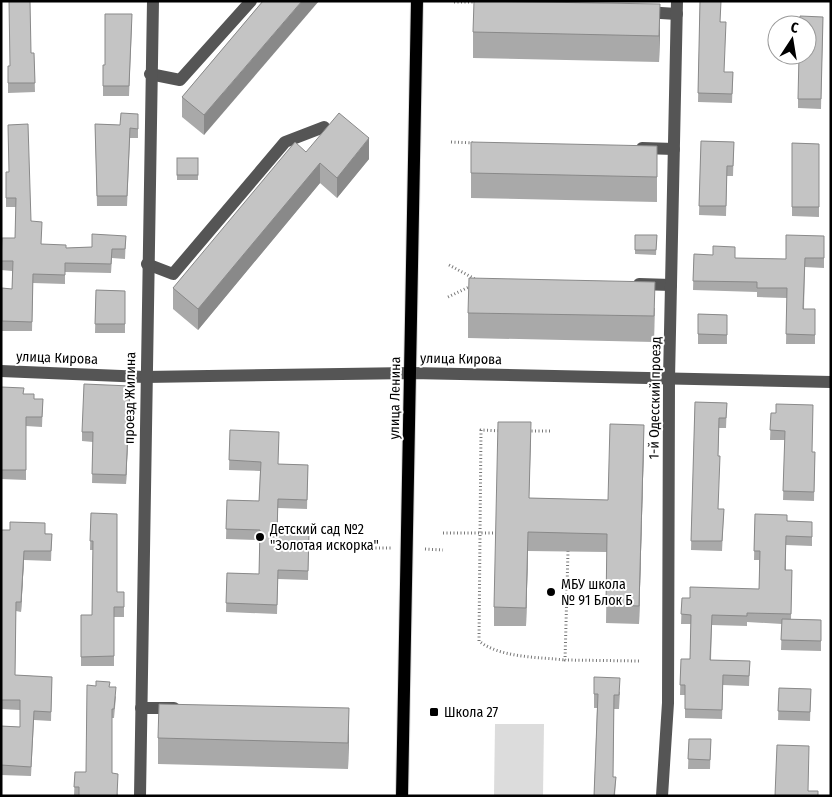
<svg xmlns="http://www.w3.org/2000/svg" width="832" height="797" font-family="'Fira Sans Condensed',sans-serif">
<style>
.green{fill:#dcdcdc}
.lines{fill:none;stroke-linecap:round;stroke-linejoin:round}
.major-casing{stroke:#dbdbdb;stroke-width:14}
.path{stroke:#777;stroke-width:3;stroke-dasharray:1 2.5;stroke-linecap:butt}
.minor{stroke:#555;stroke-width:12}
.major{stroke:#000;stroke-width:12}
.wall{fill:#a9a9a9}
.shaded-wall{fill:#898989}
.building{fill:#c4c4c4;stroke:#898989}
.poi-dot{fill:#000;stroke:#fff;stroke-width:2}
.labels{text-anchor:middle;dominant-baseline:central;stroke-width:4;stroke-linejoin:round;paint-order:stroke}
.street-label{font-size:14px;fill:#000;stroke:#fff}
.poi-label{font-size:14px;fill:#000;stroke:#fff;text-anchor:start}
</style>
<rect width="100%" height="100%" fill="#fff"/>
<!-- green -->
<path class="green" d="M495,724H544L543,796H494Z"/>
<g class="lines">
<!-- major casing -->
<g class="major-casing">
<path id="major" d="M402,796L417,1"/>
</g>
<!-- path -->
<g class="path">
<path d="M454,2H476"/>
<path d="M451,142L475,143"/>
<path d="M449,265L475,279"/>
<path d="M448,297L471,286"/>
<path d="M502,431L481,430L479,641C500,658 539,657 565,660"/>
<path d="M528,431H550"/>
<path d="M443,533H496"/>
<path d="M372,548H391"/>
<path d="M425,549L443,550"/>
<path d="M568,551L565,660L639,661"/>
</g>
<!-- minor -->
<g class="minor">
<path d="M645,12L677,14"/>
<path d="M150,74L180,80L251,1"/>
<path d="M642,148L674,149"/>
<path d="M147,264L173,274L285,142L324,127"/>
<path d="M639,284L671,285"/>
<path d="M1,371L145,377L411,373L831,382"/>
<path d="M141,708H174"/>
<path d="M140,796L153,1"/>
<path d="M662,796L668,703L669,379L677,1"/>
</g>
<!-- major -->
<use href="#major" class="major"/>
</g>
<!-- wall -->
<g class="wall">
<path d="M263,1L204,135L182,117V97Z"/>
<path d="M700,1L721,22L724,72H733L732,103L698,102Z"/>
<path d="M823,17L821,109L798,108V99Z"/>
<path d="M132,24L129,96H103V65H105Z"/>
<path d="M660,30L659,62L473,58V32Z"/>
<path d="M31,53H34L35,92L8,93V66H10Z"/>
<path d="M138,114V138H130L127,206H97L95,124L120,125Z"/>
<path d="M701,141L734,142L733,176H727L726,216L699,215Z"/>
<path d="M471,142L657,172V202L471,198Z"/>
<path d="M792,143L819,144V217L792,216Z"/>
<path d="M306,152L369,159L337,198L320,183L198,330L173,309V288Z"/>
<rect x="177" y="158" width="21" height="22"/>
<path d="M6,172L31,221L41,244L66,248L92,247L126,236L125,259L112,258L111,273L65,272V284L33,283L32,331H2V288L12,289V271L1,270V248L15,238L16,207H6Z"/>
<path d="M635,235H657L656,255L635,254Z"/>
<path d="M824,236V268L805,267L804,309H815V344H786L787,298L757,297V292L693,290L694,254L735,258L786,259Z"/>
<path d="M96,290L125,291V333H95Z"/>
<path d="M655,308L654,342L468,338V313Z"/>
<path d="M698,314L727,315V344H698Z"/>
<path d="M1,387L24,394L34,399H43L42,427L26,426V480L1,479Z"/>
<path d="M130,395L126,484L92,483L93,442L82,441V432Z"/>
<path d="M695,402L727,403L726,428H719L718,456V509H724L722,551L691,550Z"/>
<path d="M771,413L812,452H815L814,501L783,500L785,440H770Z"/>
<path d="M230,430L278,464L308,465L307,509L278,508V533L309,534L308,580L278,579L277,614L226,612L227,573L259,574L260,540L226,539L227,500L259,501L260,471L229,470Z"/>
<path d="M531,441L529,498L608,500L644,443L639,624L606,623L607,552L528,551L526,626H494V607Z"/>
<path d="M91,513L117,592H124V617H114V666H81V615H92L93,550H90Z"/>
<path d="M755,514L787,521L812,522V546L786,545V570H792L791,619L821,620V651L781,650L782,624L747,622V626L712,625L711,660L750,661L749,686L723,685L722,719L685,718V695H680L681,659H690L691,624H681L682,598H690L759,589V560H754Z"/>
<path d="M1,530L52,534L51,561L24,560L21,612L16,611L15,675L52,677L51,721L34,720L31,776L1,775V726L20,727V710L1,709Z"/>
<path d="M594,677L620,692L619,709H614L613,777H616L615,796H594L597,708H594Z"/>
<path d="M110,687L116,697L114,718H112V773L118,796H74L75,772H86Z"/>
<path d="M779,688L811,689L810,721L778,720Z"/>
<path d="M349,734L348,769L158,764V738Z"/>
<path d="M689,739H711L710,769H688Z"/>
</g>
<!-- shaded-wall -->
<g class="shaded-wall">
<path d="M302,1H319L204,135V115Z"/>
<path d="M660,4V30L659,62V36Z"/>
<path d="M369,138V159L337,198V178Z"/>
<path d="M320,163V183L198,330V309Z"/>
<path d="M130,386V395L126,484V475Z"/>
<path d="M644,425V443L639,624V606Z"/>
<path d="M528,532V551L526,626V608Z"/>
<path d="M24,551V560L21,612V602Z"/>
<path d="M349,708V734L348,769V743Z"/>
</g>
<!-- building -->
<g class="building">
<path d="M9,1H30L31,53H34L35,83H8V66H10Z"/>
<path d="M263,1H302L204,115L182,97Z"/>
<path d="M474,1L660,4L659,36L473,32Z"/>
<path d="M700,1H721L720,22H726L724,72H733L732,94L698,93Z"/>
<path d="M105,14H132L129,86H103V65H105Z"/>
<path d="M800,16L823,17L821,99H798L799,55H807V25H800Z"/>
<path d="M121,113L138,114V129L130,128L127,196H97L95,124L120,125Z"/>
<path d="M339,113L369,138L337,178L320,163L198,309L173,288L295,142L306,152Z"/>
<path d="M28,124L31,221L42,222L41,244L66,245V248L92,247V234L126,236L125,249H112L111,264L65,263V275L33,274L32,322L2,321V288L12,289L13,261H1L2,238H15L16,198H6V172H9L8,125Z"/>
<path d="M701,141L734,142L733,166H727L726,206H699Z"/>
<path d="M471,142L657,146V177L471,173Z"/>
<path d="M792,143L819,144V207H792Z"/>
<rect x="177" y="158" width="21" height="17"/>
<path d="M635,235H657L656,250H635Z"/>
<path d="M786,235L824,236V258H805L803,309H815V335L786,334L787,288H757V282L693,281L694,254L713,255V246L735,247V258L786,259Z"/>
<path d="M469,278L655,282L654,316L468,313Z"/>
<path d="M96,290L125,291V324H95Z"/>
<path d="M698,314L727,315V335L698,334Z"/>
<path d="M84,384L130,386L126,475L92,474L93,432H82Z"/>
<path d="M1,387L24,388L23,394H34V399H43L42,417H26V470H1Z"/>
<path d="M695,402L727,403L726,418H719L718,456H720L718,509H724L722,541H691Z"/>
<path d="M776,404L813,405L812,452H815L814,492L783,491L785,431L770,430L771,413H776Z"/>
<path d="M498,422H531L529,498L608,500L610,424L644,425L639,606L606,605L607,534L528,532L526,608L494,607Z"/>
<path d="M230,430L279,432L278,464L308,465L307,500L278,499L277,533L309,534L308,571L278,570L277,605L226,603L227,573L259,574L260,530L226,529L227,500L259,501L261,462L229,460Z"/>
<path d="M91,513L117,514V592H124V607H114V656L81,657V615H92L93,541H90Z"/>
<path d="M755,514L787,515V521L812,522V537L786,536L785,570H792L791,614L747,613V616L712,615L710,660L750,661L749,676L723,675L722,710L685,709V685H680L681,659H690L691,615L681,614L682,598H690V587L759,589L760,551H754Z"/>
<path d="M10,522L45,523V534H52L51,551H24L21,602H16L15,675L52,677L51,712L34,711L31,767L1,765V726L20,727V700H1V530H10Z"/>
<path d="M782,619L821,620V641L781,640Z"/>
<path d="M594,677L620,678L619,695H614L613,777H616L614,796H594L598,694H594Z"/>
<path d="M96,681L110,682L109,687H116L114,709H112V773L118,774L117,796H79V787H74L75,772H86L87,685L96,686Z"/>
<path d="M779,688L811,689L810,712L778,711Z"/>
<path d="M159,704L349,708L348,743L158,738Z"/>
<path d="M689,739H711L710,760L688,759Z"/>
<path d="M777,745L809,746L808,791H818V796H775Z"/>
</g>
<!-- markers -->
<g class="poi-dot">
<circle cx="260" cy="537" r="5"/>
<circle cx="551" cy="592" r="5"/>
<rect x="429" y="707" width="10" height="10" rx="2.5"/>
</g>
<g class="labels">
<!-- street labels -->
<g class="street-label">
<text transform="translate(57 358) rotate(2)">улица Кирова</text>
<text transform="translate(461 359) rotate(1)">улица Кирова</text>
<text transform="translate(130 398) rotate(-89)">проезд Жилина</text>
<text transform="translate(395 398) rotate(-89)">улица Ленина</text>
<text transform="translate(655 398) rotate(-89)">1-й Одесский проезд</text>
</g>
<!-- poi labels -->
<g class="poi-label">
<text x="270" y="529">Детский сад №2<tspan x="270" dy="16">"Золотая искорка"</tspan></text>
<text x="561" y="584">МБУ школа<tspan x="561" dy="16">№ 91 Блок Б</tspan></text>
<text x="444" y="712">Школа 27</text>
</g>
</g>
<!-- border -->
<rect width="832" height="797" fill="none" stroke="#000000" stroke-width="5"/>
<!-- north arrow -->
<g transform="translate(792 40) rotate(12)"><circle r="24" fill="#ffffff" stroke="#999999"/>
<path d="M0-4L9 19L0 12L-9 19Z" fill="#000000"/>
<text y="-8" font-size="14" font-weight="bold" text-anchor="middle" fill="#000000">С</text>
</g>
</svg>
